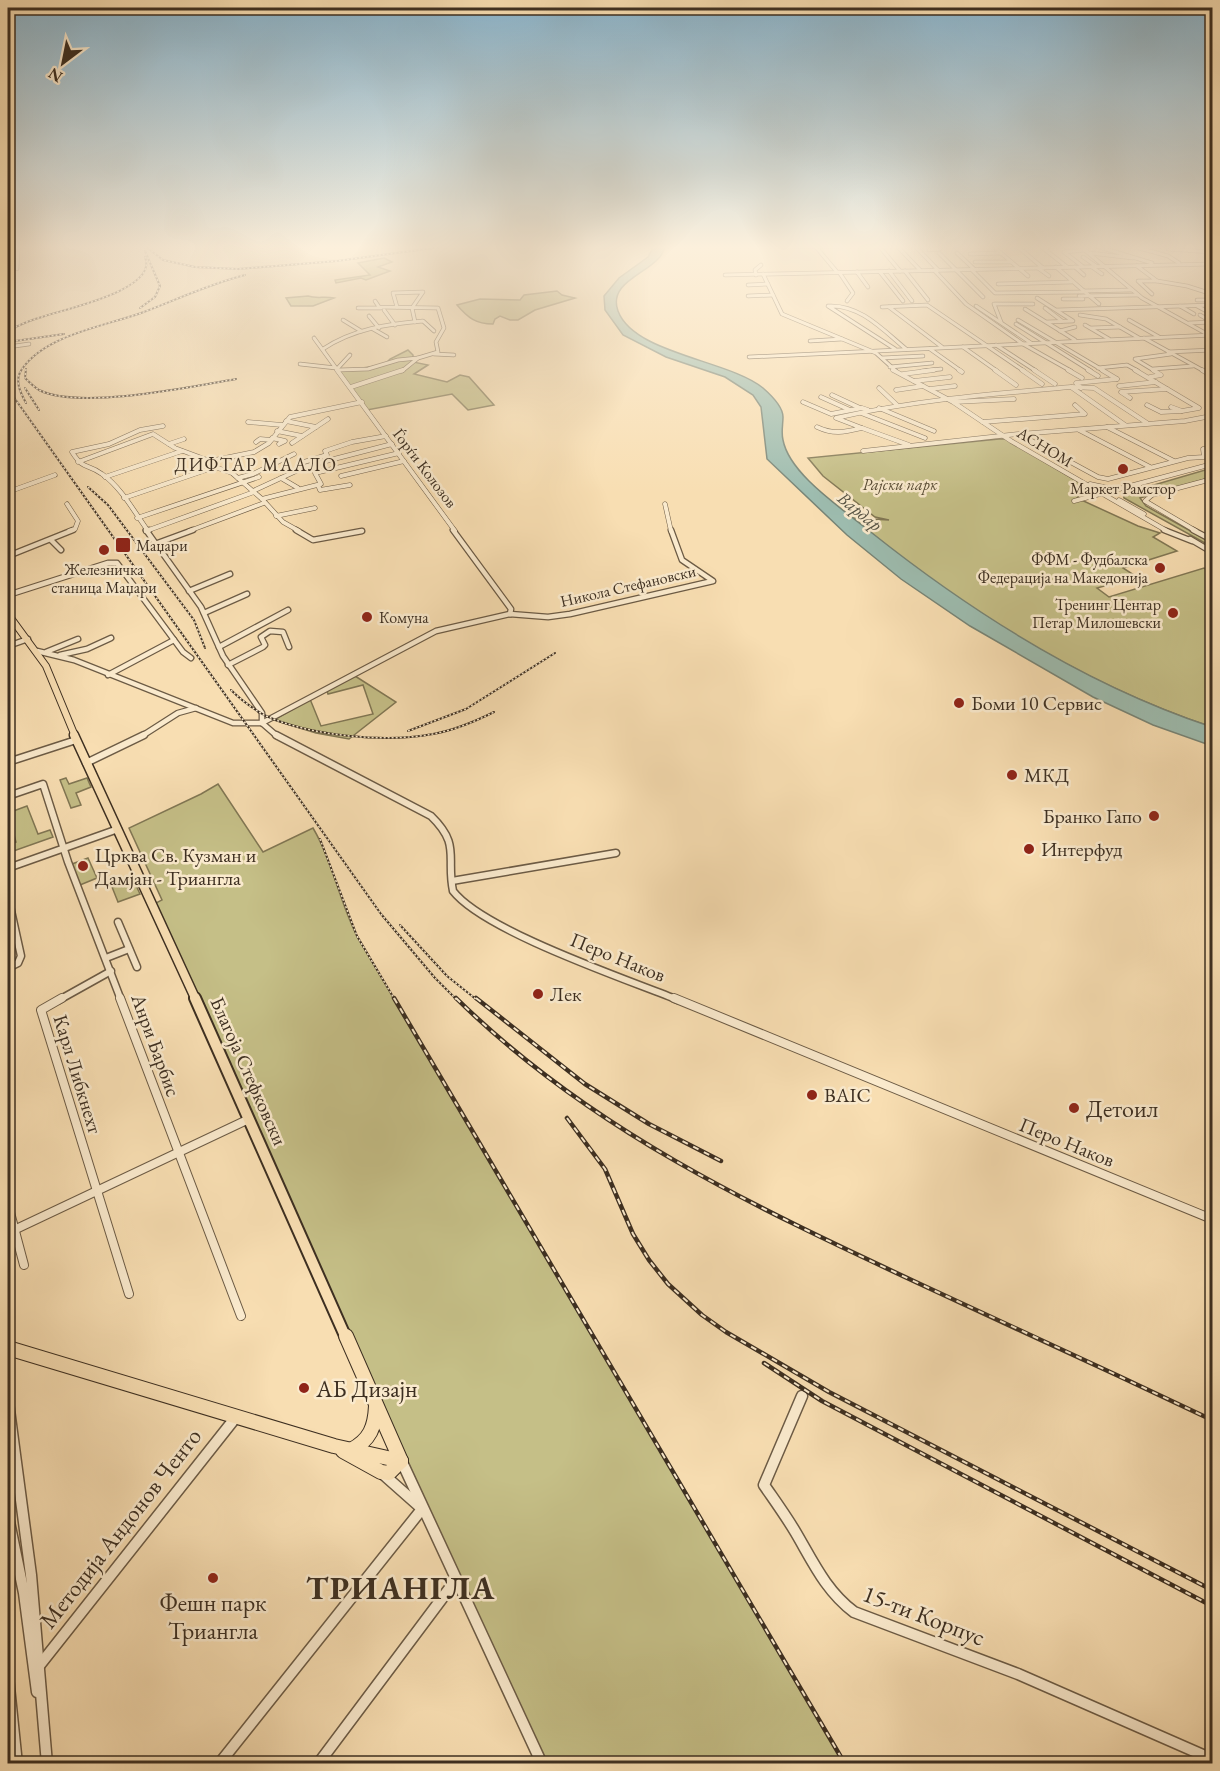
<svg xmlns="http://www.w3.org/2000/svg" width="1220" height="1771" font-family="'EB Garamond',serif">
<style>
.green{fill:#c5bf87;stroke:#817754;stroke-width:1.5}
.water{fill:#9dbcaf;stroke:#778476;stroke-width:1.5}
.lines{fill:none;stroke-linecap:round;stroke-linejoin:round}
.minor-far5-casing{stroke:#6c5b45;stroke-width:4.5}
.minor-far4-casing{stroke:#6c5b45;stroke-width:5}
.minor-far3-casing{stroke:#6c5b45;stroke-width:7}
.minor-far2-casing{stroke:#6c5b45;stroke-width:9}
.minor-far1-casing{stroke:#6c5b45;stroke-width:10}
.minor-casing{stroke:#6c5b45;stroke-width:13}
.major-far3-casing{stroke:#3d2f21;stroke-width:8}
.major-far2-casing{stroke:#3d2f21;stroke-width:11}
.major-far1-casing{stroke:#3d2f21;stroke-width:14}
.major-casing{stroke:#3d2f21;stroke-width:16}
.minor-far5{stroke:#faeacd;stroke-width:3}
.minor-far4{stroke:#faeacd;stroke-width:4}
.minor-far3{stroke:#faeacd;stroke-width:4.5}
.minor-far2{stroke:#faeacd;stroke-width:6}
.minor-far1{stroke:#faeacd;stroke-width:8}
.minor{stroke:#faeacd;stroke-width:10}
.major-far3{stroke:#f8deb2;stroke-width:6}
.major-far2{stroke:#f8deb2;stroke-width:8}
.major-far1{stroke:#f8deb2;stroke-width:10}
.major{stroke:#f8deb2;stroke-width:14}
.rail-far1-casing{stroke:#3d2f21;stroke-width:2}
.rail-casing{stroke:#3d2f21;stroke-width:4.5}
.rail-far1{stroke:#faeacd;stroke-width:1.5;stroke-dasharray:2;stroke-linecap:butt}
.rail{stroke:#faeacd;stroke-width:2;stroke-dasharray:6;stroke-linecap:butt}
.poi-dot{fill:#8f2418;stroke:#faeacd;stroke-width:2}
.labels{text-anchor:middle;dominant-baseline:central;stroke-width:5;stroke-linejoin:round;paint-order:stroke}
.far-street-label{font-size:16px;fill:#3d2f21;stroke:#faeacd}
.far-park-label{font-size:16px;font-style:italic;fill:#584c35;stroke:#faeacd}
.far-poi-label{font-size:16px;fill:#3d2f21;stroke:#faeacd}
.far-neighbourhood-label{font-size:18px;letter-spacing:1.5px;fill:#3d2f21;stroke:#faeacd}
.far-water-label{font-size:18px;font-style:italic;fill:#555244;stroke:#faeacd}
.poi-label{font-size:20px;fill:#3d2f21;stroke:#faeacd;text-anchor:start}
.street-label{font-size:20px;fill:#3d2f21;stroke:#faeacd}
.near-poi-label{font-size:24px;fill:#3d2f21;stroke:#faeacd;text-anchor:start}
.near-street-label{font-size:24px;fill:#3d2f21;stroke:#faeacd}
.near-district-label{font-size:32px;font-weight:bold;letter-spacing:1.5px;fill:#3d2f21;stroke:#faeacd}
</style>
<rect width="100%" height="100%" fill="#f8deb2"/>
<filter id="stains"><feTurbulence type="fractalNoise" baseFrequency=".00333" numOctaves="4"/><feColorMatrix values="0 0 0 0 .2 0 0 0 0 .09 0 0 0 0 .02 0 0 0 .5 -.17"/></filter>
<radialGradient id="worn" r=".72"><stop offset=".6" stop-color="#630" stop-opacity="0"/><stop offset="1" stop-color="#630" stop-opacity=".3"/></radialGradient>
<!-- green -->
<g class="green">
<path d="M384,258L392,262L378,267L390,271L366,280L361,278L336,283L335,280L370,275L358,263Z"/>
<path d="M557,291L562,295L575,298L535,310L518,320H510L500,316L495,319L493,324C476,324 468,318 457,305L480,299L520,300L524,295Z"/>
<path d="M308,296C317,299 324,296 334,298L313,306H291L286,298Z"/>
<path d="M408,350L413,355V362L428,365L414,374L447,382L460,375L469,377L494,405L468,410L452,394L367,410L339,371L384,365L390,359Z"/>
<path d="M999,439H1006L1087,487L1077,498L1138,526L1160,533L1153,537L1177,551L1123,568L1137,577L1097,588L1109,597L1204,568L1212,573V727C1110,693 1012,638 925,575C900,557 877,537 853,518L889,520L875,517L823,476L808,458Z"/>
<path d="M1212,468V477L1140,498L1146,506L1212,543V547L1124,498L1123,494Z"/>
<path d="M355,676L396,702L349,739L316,733L274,720L310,699L321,726L373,714L363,685L328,694L327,691Z"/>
<path d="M66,778L69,784L87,778L91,787L76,793L81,805L71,808L60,780Z"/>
<path d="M218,784L263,852L313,828C333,862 339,901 357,936L845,1763H546L152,905L162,900L129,828L201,794Z"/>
<path d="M27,806L38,834L50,830L53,837L8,853V846L16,842L8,813Z"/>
<path d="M88,858L97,878L80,885L72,864Z"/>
<path d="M133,879L140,894L118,902L112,887Z"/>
</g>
<!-- water -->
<path class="water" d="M654,246H665C661,272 606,278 618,311C634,354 729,360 763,388C771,395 783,406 783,417C783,425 781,432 783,440C786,456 798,470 809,481C828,500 851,516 872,533C974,614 1088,686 1212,727V746L1153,725L1093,697L970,626L901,579L847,535L767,459L761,407L753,395L725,377L666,357L623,335L605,310L604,296L619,278L648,257Z"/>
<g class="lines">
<!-- minor-far5 casing -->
<g class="minor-far5-casing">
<g id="minor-far5">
<path d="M879,246L900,271"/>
<path d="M897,246L920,270"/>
<path d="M915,246L938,270"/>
<path d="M1017,246L1043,268"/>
<path d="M1080,246L1142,298L1207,334"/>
<path d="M1096,246L1152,263"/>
<path d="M783,247L839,246"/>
<path d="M816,247L837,272"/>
<path d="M995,248L1028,276"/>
<path d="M1043,248L1067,267"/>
<path d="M1139,248L1168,256L1179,263"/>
<path d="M1168,249L1212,252"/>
<path d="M929,250L940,249L937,246"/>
<path d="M939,253L983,297"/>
<path d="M957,253L974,269"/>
<path d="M1090,253L1133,258"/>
<path d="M970,254L1000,253"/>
<path d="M1083,257L1096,266"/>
<path d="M975,262H1011"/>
<path d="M1082,266L1064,252L1085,250"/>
<path d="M1137,266L1157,281H1138L1152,294"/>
<path d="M1056,267L1099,304"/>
<path d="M1075,267L1084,275"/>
<path d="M1092,267L1102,274"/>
<path d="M1038,268L1049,276"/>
<path d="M17,269L18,246"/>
<path d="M971,269L995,293L1084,292"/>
<path d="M934,270L966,304L1023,344L1071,371"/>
<path d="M889,271L912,301"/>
<path d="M905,271L928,300"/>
<path d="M839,272L853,293L847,301"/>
<path d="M857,272L868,287"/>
<path d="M880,272L903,301"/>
<path d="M763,274L782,314L876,353L896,371"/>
<path d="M725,275L1212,264"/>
<path d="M756,275L755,270L761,265"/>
<path d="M1157,281L1187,286L1209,293"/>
<path d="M998,284L1072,282"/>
<path d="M748,285L768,284"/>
<path d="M1083,291L1132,290"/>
<path d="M748,296L773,295"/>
<path d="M1079,296L1138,295"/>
<path d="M1037,298L1073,321L1047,322"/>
<path d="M1063,299H1083"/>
<path d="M1197,300H1212"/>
<path d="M375,301L379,307L438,308L444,328L436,342L438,352L418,358L402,371"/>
<path d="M976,306L1031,343"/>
<path d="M1180,306L1194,314"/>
<path d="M1197,306L1210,313"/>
<path d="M397,307L393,293L423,292L412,308L415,322"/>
<path d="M882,307L927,305L1024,371"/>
<path d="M889,307L942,347"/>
<path d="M358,308H381"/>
<path d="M1045,308L1062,321"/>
<path d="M1025,309L1075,340"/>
<path d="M384,310L395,325"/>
<path d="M1057,310L1212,305"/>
<path d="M1080,315L1106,319L1139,338"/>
<path d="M1200,315L1212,322"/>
<path d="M369,316L379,328"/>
<path d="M343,320L361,331"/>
<path d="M1018,320L1104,371"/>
<path d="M1129,320L1159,337"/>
<path d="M1001,322L994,304H1033"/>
<path d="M1189,323L1212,322"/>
<path d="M1016,324L1091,371"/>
<path d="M1085,325L1109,339"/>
<path d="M1091,328L1120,327"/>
<path d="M373,329L387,337"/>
<path d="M1060,331L1075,327"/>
<path d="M314,338L338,371"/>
<path d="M1144,338L1204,371"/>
<path d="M810,341L842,339"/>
<path d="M996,345L1036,371"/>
<path d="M8,347L29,344"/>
<path d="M963,347L997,371"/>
<path d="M323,349C353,329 387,324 423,321L434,331"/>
<path d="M895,349L828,306C860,304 883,330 906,349"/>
<path d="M930,349L961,371"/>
<path d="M1168,352L1212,350"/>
<path d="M434,354L454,355"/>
<path d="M749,357L1212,335"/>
<path d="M882,358L923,356"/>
<path d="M300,364L336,368"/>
<path d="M890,367L932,363"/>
<path d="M1098,368L1127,365L1138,371"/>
<path d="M337,369L350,355"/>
<path d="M1153,369L1193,366"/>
<path d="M338,370L368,369L398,360L418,358"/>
<path d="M922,371L941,369"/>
<path d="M1155,371L1135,359L1171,354"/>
</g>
</g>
<!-- minor-far4 casing -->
<g class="minor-far4-casing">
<g id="minor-far4">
<path d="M337,370L455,531"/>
<path d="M893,370L953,402L1011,441L1167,531"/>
<path d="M959,370L962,372"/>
<path d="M995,370L1016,385"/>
<path d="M1022,370L1042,384"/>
<path d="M1034,370L1055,384"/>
<path d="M1068,370L1082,378"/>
<path d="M1088,370L1098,376"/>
<path d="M1102,370L1117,379"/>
<path d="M1135,370L1199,408L1182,411L1171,407"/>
<path d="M1202,370L1207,373"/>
<path d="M903,374L934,370"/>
<path d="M1150,377L1161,375L1153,370"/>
<path d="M914,381L950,377"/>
<path d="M1119,386L1156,382"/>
<path d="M351,387L403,370"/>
<path d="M1072,387L1094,388L1147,423"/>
<path d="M879,388L897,405"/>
<path d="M1081,388L1076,383L1117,379"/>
<path d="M930,389L955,386"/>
<path d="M896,390L923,386"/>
<path d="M832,395L860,408"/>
<path d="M821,397L850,410"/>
<path d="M1130,398L1121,392L1167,389"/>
<path d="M803,402L831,414L862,408L868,410"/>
<path d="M954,402L1014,399"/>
<path d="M1147,405L1161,412L1181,411"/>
<path d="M879,408L934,431"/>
<path d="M861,413L925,438"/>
<path d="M286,421L316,427"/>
<path d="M248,422L282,425"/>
<path d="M983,422L1085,414L1075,405"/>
<path d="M817,427C834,435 845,432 862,428L836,418C914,400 992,394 1071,387L1125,425"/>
<path d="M1107,427L1174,461"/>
<path d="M862,428L909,445"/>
<path d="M1079,430L1150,467"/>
<path d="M277,431L302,436"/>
<path d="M1020,434L1185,421L1211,416"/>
<path d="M272,438L285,441L279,444"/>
<path d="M256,442L260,439L271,440"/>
<path d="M292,443L328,419"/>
<path d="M169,444L184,439"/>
<path d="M863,451L1019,434L1098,477L1108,479L1188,458L1204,457L1203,449L1212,447"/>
<path d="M210,461L254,452L269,443L290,417L362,402"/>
<path d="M78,462L153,434L175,448L210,461L215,467L232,473L262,499L283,522L299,531"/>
<path d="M304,462L327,455L325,451L352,442L386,436"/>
<path d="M341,476L404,461"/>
<path d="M105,477L182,451"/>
<path d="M238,478L253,474L294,454"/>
<path d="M281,478L298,488"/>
<path d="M1090,484L1113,489"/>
<path d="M318,485L320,490L350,485"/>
<path d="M253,491L307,466L392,444"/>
<path d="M8,492L55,475"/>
<path d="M124,498L215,467"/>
<path d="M262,499L321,484L315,473L399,453"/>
<path d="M1119,500L1144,514"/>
<path d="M1074,501L1212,464"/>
<path d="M67,504L78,521L75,529L69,531"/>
<path d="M665,504L671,531"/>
<path d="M276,516L315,508"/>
<path d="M137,518L259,477"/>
<path d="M146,531L254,492"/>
<path d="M148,531C135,513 121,487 102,474C87,463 84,471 72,452L109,444L140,430L163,426"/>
<path d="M189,531L264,503"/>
<path d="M1196,531L1145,501L1152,495L1212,479"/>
</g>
</g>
<!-- minor-far3 casing -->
<g class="minor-far3-casing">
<g id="minor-far3">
<path d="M146,530L201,607L223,656L262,713V723"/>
<path d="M296,530L313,540L362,531"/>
<path d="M453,530L511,609L510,614"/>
<path d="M1164,530L1192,541"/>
<path d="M1193,530L1212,540"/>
<path d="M146,531L149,530"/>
<path d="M1190,539L1212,552"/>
<path d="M51,540L61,550"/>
<path d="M155,544L193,530"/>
<path d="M8,556L73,530"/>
<path d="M189,591L230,574"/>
<path d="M8,595L108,563H117L183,652L191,658"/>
<path d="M204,613L247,594"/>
<path d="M8,646L28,639"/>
<path d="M219,647L288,610"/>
<path d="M37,651L74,660L233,723H262L436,631L510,614L548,617L570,614L713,581L682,560L671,530"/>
<path d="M46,652L78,639"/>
<path d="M60,655L87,649L111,638"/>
<path d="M228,665L263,647L265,645L261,637L270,631L283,632L289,647"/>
<path d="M108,675L174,640"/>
<path d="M262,723L277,736"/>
<path d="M142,736L178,713L196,708"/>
</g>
</g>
<!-- minor-far2 casing -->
<g class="minor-far2-casing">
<g id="minor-far2">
<path d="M276,735L431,816C461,845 446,857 453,891C484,931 626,979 678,1000"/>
<path d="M8,762L76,740"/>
<path d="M86,763L144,735"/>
<path d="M8,796L43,784L68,862L121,1000"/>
<path d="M8,868L118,829"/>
<path d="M452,881L616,853"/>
<path d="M8,897L21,956L18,963L10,967"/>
<path d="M118,922L137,967"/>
<path d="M106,958L129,949"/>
<path d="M59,1000L111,971"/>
</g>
</g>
<!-- minor-far1 casing -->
<g class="minor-far1-casing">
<g id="minor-far1">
<path d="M62,998L41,1010L129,1294"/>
<path d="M120,998L241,1316"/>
<path d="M674,998L1212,1219"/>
<path d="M8,1205L24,1265"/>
<path d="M14,1230L249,1119"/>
</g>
</g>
<!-- minor casing -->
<g class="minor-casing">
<g id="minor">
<path d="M802,1396L764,1485C775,1501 786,1516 796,1533C813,1562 826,1591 854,1612L1018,1674L1212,1759"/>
<path d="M8,1402L31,1575L47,1764"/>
<path d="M402,1462L542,1764"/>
<path d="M384,1475L419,1506"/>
<path d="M8,1517L24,1593L37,1692"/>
<path d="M39,1666L236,1417"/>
<path d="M8,1677L17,1764"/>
<path d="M8,1720L10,1735"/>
<path d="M219,1764L422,1509"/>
<path d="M318,1764L455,1581"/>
</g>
</g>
<!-- major-far3 casing -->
<g class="major-far3-casing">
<path id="major-far3" d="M8,614L46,666L75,736"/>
</g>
<!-- major-far2 casing -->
<g class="major-far2-casing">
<path id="major-far2" d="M74,735L196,1000"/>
</g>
<!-- major-far1 casing -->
<g class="major-far1-casing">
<path id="major-far1" d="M195,998L346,1338"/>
</g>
<!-- major casing -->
<g class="major-casing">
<g id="major">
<path d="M346,1336L401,1461"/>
<path d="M8,1348L334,1446L401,1461"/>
<path d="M351,1450C370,1440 375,1427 376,1406"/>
<path d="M343,1451L381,1472L389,1473L401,1461"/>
</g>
</g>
<!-- minor-far5 -->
<use href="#minor-far5" class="minor-far5"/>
<!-- minor-far4 -->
<use href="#minor-far4" class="minor-far4"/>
<!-- minor-far3 -->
<use href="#minor-far3" class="minor-far3"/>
<!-- minor-far2 -->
<use href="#minor-far2" class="minor-far2"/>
<!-- minor-far1 -->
<use href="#minor-far1" class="minor-far1"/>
<!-- minor -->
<use href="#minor" class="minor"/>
<!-- major-far3 -->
<use href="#major-far3" class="major-far3"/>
<!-- major-far2 -->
<use href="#major-far2" class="major-far2"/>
<!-- major-far1 -->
<use href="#major-far1" class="major-far1"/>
<!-- major -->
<use href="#major" class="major"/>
<!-- rail-far1 casing -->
<g class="rail-far1-casing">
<g id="rail-far1">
<path d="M145,246L163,260L195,267L238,269L337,261L448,246"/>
<path d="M140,308L155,297L160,286L145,251"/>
<path d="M8,331C19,325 30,320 42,317C64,309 159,290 145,257"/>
<path d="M8,342L64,334"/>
<path d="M26,369L25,378C29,382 34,387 39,390C79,410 191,387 236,379"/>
<path d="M25,388L39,410"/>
<path d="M8,389L381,914L435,978L457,1000"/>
<path d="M26,403C20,392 14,380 22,369C45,335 105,326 141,313C176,300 209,284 245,275"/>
<path d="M88,487L108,505L194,620L205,648"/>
<path d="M231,690C241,700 252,708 264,715C309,736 385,743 433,734C455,730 474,722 494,712"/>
<path d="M408,731L466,709L555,653"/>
<path d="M320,839L357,936L395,1000"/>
<path d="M400,925L447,976L477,1000"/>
</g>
</g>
<!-- rail casing -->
<g class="rail-casing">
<g id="rail">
<path d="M394,998L845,1764"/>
<path d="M456,998C589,1129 753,1206 920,1284C1018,1329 1115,1374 1212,1420"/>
<path d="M476,998L585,1084L649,1124L721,1161"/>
<path d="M567,1118L605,1169L633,1234L649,1260L668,1284L702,1315L726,1332L829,1392L1212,1590"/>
<path d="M764,1363L822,1401L1212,1606"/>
</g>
</g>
<!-- rail-far1 -->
<use href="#rail-far1" class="rail-far1"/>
<!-- rail -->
<use href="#rail" class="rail"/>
</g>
<!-- sky -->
<linearGradient id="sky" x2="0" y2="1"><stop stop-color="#8ab7d1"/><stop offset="0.5" stop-color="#fcf0dc"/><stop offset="1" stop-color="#fcf0dc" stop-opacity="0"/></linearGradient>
<rect width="1220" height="494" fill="url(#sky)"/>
<!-- markers -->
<g class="poi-dot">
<circle cx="1123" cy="469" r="6"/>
<rect x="115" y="537" width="16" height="16" rx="3"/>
<circle cx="104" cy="550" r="6"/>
<circle cx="1160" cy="568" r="6"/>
<circle cx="1173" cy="613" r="6"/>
<circle cx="367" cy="617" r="6"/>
<circle cx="959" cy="703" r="6"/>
<circle cx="1012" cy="775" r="6"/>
<circle cx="1154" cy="816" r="6"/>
<circle cx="1029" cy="849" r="6"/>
<circle cx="83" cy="866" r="6"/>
<circle cx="538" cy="994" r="6"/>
<circle cx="812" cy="1095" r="6"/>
<circle cx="1074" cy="1108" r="6"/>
<circle cx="304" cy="1388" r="6"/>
<circle cx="213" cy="1578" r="6"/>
</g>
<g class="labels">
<!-- far-street labels -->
<g class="far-street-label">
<text transform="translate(1045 447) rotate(31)">АСНОМ</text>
<text transform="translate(425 468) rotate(53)">Ѓорѓи Колозов</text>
<text transform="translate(628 586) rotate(-13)">Никола Стефановски</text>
</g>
<!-- far-park labels -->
<g class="far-park-label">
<text x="900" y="484">Рајски парк</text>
</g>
<!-- far-poi labels -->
<g class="far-poi-label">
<text x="1123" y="488">Маркет Рамстор</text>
<text x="136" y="545" text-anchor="start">Маџари</text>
<text x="1148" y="559" text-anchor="end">ФФМ - Фудбалска<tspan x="1148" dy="18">Федерација на Македонија</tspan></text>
<text x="104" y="569">Железничка<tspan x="104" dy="18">станица Маџари</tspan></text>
<text x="1161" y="604" text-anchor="end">Тренинг Центар<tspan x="1161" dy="18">Петар Милошевски</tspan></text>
<text x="379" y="617" text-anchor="start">Комуна</text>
</g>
<!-- far-neighbourhood labels -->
<g class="far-neighbourhood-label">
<text x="256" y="464">ДИФТАР МААЛО</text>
</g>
<!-- far-water labels -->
<g class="far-water-label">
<text transform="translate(860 511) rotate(39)">Вардар</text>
</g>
<!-- poi labels -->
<g class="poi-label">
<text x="971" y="703">Боми 10 Сервис</text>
<text x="1024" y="775">МКД</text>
<text x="1142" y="816" text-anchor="end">Бранко Гапо</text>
<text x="1041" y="849">Интерфуд</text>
<text x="95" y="855">Црква Св. Кузман и<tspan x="95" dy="23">Дамјан - Триангла</tspan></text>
<text x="550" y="994">Лек</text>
<text x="824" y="1095">BAIC</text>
</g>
<!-- street labels -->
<g class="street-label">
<text transform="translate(618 957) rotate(22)">Перо Наков</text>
<text transform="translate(156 1045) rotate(70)">Анри Барбис</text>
<text transform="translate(249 1071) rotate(66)">Благоја Стефковски</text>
<text transform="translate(78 1074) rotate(73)">Карл Либкнехт</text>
<text transform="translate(1067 1142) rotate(22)">Перо Наков</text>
</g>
<!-- near-poi labels -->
<g class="near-poi-label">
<text x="1086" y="1108">Детоил</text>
<text x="316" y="1388">АБ Дизајн</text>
<text x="213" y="1602" text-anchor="middle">Фешн парк<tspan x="213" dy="28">Триангла</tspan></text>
</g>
<!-- near-street labels -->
<g class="near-street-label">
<text transform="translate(120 1528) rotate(-52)">Методија Андонов Ченто</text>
<text transform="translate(924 1615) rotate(21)">15-ти Корпус</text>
</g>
<!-- near-district labels -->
<g class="near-district-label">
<text x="401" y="1588">ТРИАНГЛА</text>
</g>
</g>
<!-- margin -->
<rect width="1220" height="1771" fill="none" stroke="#f8deb2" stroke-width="30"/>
<rect x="9" y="9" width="1202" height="1753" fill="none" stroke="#3d2f21" stroke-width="3"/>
<rect x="15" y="15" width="1190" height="1741" fill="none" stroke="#3d2f21" stroke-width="1.5"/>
<!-- north arrow -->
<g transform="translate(63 63) rotate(212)" stroke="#faeacd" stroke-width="4.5" paint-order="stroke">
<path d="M0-4.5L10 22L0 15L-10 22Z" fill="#3d2f21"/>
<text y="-9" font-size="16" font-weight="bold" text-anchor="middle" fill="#3d2f21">N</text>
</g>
<rect width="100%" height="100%" filter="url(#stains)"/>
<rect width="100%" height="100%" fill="url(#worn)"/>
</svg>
